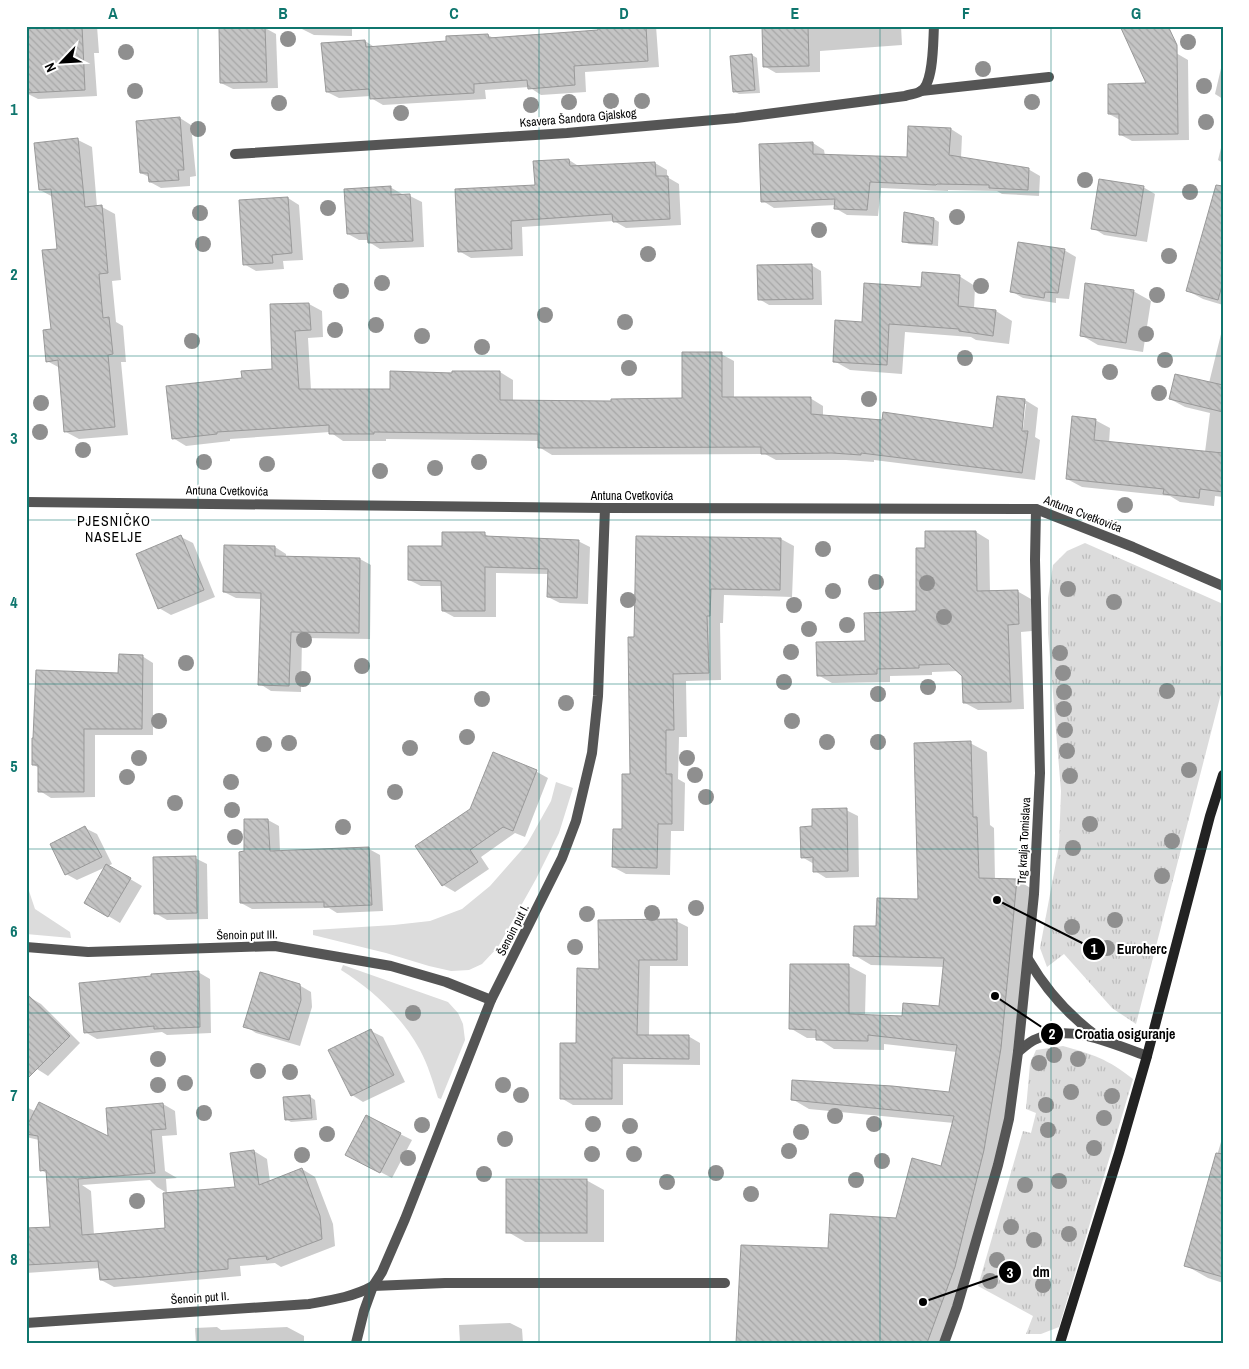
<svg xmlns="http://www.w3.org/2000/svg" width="1249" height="1369" font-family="'Archivo Narrow',sans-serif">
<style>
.grass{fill:#dcdcdc}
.park{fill:url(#park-tufts)}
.shadow{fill:#0003;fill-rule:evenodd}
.building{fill:url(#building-back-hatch);stroke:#999}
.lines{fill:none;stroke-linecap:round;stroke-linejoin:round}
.lane{stroke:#555;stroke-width:10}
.street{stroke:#555;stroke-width:10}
.secondary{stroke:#222;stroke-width:10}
.tree{fill:#8f8f8f}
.grid{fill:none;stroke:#0f766e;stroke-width:1;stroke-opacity:0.55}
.labels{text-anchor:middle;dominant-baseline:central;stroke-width:4;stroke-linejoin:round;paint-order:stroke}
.street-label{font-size:12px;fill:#000;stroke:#fff}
.neighbourhood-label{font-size:14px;letter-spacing:1px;fill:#000;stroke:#fff}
.leader{fill:none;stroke:#000;stroke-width:2}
.callout-dot{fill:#000;stroke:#fff;stroke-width:2}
.mark-label{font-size:15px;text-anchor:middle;font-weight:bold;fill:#fff}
.callout-label{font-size:14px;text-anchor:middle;font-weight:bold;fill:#000;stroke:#fff;stroke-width:4;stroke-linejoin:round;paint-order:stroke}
.neatline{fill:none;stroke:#0f766e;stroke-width:2}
.grid-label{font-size:16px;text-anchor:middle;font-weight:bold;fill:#0f766e}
</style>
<defs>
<pattern id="park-tufts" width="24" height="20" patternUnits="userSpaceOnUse" patternTransform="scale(1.25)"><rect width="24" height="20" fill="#dcdcdc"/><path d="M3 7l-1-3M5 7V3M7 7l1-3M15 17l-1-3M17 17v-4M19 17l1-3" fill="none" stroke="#bbb"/></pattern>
<pattern id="building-back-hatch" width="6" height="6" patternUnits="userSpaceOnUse" patternTransform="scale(1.25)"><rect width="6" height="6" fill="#c4c4c4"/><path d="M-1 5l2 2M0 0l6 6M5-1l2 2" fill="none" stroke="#a7a7a7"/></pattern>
</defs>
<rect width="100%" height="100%" fill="#fff"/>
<!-- grass -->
<g class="grass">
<path d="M556,782L573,788L559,833L536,879L498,947L482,964L469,970L451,971L429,966L386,953L313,935V930L394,925L430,921L462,909L490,886L527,844L551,801Z"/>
<path d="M26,882L35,909L70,932L71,938L26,934Z"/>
<path d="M343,965L448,1002L458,1013L463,1024L465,1040L441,1099L438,1098C433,1082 428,1065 420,1050C402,1017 373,990 341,970Z"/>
</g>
<!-- park -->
<g class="park">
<path d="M1085,543L1223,604V686L1136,1024L1112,1008L1064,954L1047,967L1040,948L1059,846L1061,791L1048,633V598L1053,565L1067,551Z"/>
<path d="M1063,1046C1092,1054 1108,1059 1133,1079L1059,1327L1041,1334H1026L1033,1316L978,1286L1023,1131L1031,1133L1036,1113L1026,1109L1030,1064L1036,1050Z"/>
</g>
<!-- shadow -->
<g class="shadow">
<path d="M28,26H97L99,53H94L97,96L38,99L26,93L29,52Z"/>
<path d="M302,26H352V36L314,35L302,29Z"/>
<path d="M599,26H656L659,67L585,72L586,92L541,95L529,87L485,90L486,99L383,105L371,98V96L339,98L327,92L365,41L376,48L447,42L488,35L495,39L599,31Z"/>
<path d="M763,26H901L902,45L820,51V72L776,73L764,66Z"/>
<path d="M265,28L276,34L278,88L233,89L221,83Z"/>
<path d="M1176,53L1188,60L1189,140L1132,141L1121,135L1120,120L1109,114L1148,84Z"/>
<path d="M752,55L757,58L760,93L739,94L734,91Z"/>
<path d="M1222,64H1223V99L1215,94Z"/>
<path d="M180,118L191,125L196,176L190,177V186L161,188L150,182L149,177L141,173Z"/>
<path d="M951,129L962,136L961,158L1028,169L1040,176L1039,196L1002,194L997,191L948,190V191L881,188L878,216L847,215L835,208L836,205L774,208L763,201L813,143L824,150L825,156L908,159Z"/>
<path d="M78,140L92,147L97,207H102L115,214L121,280L112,281L116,322L123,326L126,362H121L128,435L79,439L66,432L60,368L47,361L52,330L58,250L53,197L40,190Z"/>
<path d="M1223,140V163L1218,160Z"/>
<path d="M569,160L580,167L655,163L667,170V177L679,184L681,225L626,228L614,221L522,227L523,256L471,258L459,251Z"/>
<path d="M390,187L402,194V196H410L422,202L424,247L380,249L369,242V240H359L348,234Z"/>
<path d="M1143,187L1155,194L1147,242L1104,235L1093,228Z"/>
<path d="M288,198L299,205L303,260L283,261L284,269L256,271L244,264Z"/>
<path d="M1223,212V305L1203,299L1188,291Z"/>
<path d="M934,219L939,222L938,246L909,244L903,241Z"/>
<path d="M1064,250L1076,257L1069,299L1056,298V303L1023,298L1011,291Z"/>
<path d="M811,265L821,271L822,305H769L759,299Z"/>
<path d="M959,276L975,286L974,309L996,311L1012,321L1009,344L976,340L971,337L905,332L902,374L850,370L834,361L863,323Z"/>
<path d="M1133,291L1151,301L1143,352L1098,345L1081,335Z"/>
<path d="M309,304L322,311L323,337L308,338L311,390H391L453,374L500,372L513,380V402H612L683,399L721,354L734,361V399L810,398L823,406V417L994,429L998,397L1025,400L1038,408L1035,437L1040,440L1035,480L874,460V462L846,460H776L765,454L552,455L539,447V441L386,439V441H343L330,432L230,439V441L186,446L173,438L243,379L273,370ZM1024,404H1026L1022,437H1020Z"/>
<path d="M1223,326V497L1215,496L1214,506L1180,502L1170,496L1082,487L1067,479L1095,420L1110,428L1109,443L1205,452L1210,413L1185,407L1170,399L1209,383Z"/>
<path d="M976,532L989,540L990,592L1017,591L1031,599L1032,631L1021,632L1024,709L978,710L965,703L963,675L959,671L932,672V675L890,676V682L832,683L818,675L866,642L917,612L926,549Z"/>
<path d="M485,534L491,538L578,541L590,547L588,604L560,603L548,597L549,574L496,573V617H454L443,611V586H421L409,580L443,547Z"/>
<path d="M181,537L193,543L215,597L171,615L159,608Z"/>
<path d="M781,539L794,546L792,597L724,595L723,623H720L721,680L686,681L687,737H679L678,779L685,783L684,831H671L670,875L626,874L613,867L623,830L631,775L635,638Z"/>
<path d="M275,547L286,554V558L360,559L371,565L370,639L302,638L301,692L271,691L260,684L262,599L236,598L224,592Z"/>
<path d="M142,656L153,663V735H95V797L51,798L40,791L39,768L34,765L119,674Z"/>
<path d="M970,743L987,752L990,825L994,828L995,880H1017L1034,890L1001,1160L971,1277L947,1343H737L829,1249L897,1219L942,1168L954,1123L809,1109L792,1099L950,1093L957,1052L884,1044V1050L834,1049L817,1038H807L790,1028L849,966L866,975L865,1016L903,1017L940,1007L944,967L871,965L854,955L877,927L919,900Z"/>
<path d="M493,754L537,772L548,778L525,837L515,833L481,857L489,869L455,892L443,885Z"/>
<path d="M846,810L858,816L859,877L826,878L815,871L814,864L802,857L814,828Z"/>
<path d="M268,820L279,826L280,852L369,849L380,855L383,911L337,913L329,908L252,909L241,903L246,853Z"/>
<path d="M85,828L97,834L112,864L108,866L142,886L120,923L85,902L106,867L77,880L66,874Z"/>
<path d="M195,858L207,864L208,919L167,920L155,913Z"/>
<path d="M676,921L688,927V966H650L649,1036H688L700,1043V1065L623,1064V1105H573L561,1098L600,970Z"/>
<path d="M198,972L210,979L211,1033L167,1035L162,1032L97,1039L85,1032Z"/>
<path d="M299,985L311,992L312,1007L300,1046L256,1033L245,1026Z"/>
<path d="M29,997L41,1004L80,1043L48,1076L37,1069Z"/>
<path d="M371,1031L383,1037L405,1082L363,1102L352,1095Z"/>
<path d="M309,1096L315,1100L317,1120L291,1122L286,1119Z"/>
<path d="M163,1104L175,1111L177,1135L162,1136L165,1171L177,1178L166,1179L167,1193L157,1187L150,1180L82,1185L91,1191L94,1235L167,1230L236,1189L232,1154L254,1151L267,1159L270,1182L302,1169L315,1177L333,1224L335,1246L281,1267L275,1263L240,1266L241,1276L114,1287L101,1280L100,1268L26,1273V1230L52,1228L53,1177L41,1170L39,1140L26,1137V1107L119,1150Z"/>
<path d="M400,1134L412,1140L392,1178L359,1161Z"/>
<path d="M1223,1135V1283L1208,1278L1185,1265Z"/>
<path d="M586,1180L604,1190V1242H525L508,1232Z"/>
<path d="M510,1323L522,1329L523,1343H460L459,1325Z"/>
<path d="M217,1327L221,1330L287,1327L304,1336V1343H196L195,1328Z"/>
</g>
<!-- building -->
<g class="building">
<path d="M26,26H82L85,90L26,93V51L28,50Z"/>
<path d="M597,26H646L648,61L574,66L575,85L528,89L527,80L474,84V93L370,99L369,89L326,92L321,43L365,40L366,47L446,41V36L488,34L489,38L598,30Z"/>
<path d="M762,26H808L809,66L763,67Z"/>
<path d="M1120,26H1168L1177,45L1178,134L1119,135V114H1108V84L1146,83Z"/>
<path d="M265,27L267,82L220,83L219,28Z"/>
<path d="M752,54L755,90L733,92L730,56Z"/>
<path d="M180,117L184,170H178L179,180L149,182L148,173H140L136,121Z"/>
<path d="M908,126L951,128L949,155L1029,168L1028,190L989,188V185L937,184L936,185L870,182L867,210L834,209L835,199L761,202L759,144L813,142V154L907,157Z"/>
<path d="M78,138L85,207L102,205L108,273L99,274L103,318L109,317L113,354L108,355L115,427L64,432L58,360L46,362L43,330L51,329L42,250L57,249L51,189L39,190L34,143Z"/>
<path d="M569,159L570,166L655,162L656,176H668L670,219L613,222L612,214L511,221L512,249L458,252L455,189L535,185L533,161Z"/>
<path d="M1099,179L1144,186L1136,236L1091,229Z"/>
<path d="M1216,185L1223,186V282L1218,300L1186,291Z"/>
<path d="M391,186V195L410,194L413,241L368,243L367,233L347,234L344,189Z"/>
<path d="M288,197L292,253L272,255L273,263L243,265L239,200Z"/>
<path d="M904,212L934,218L932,244L902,242Z"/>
<path d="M1018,242L1065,249L1058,293L1045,292L1044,298L1010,292Z"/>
<path d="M812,264L813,299L758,300L757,265Z"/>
<path d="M922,272L960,275L958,306L996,310L993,336L959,331V329L889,324L887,365L833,362L835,320L862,322L864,283L921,287Z"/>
<path d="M1085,283L1134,290L1126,343L1080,336Z"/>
<path d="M309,303L311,330L295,331L299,389H390V371L452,373V371H500V400L611,401V399L682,398V352H722V397H811V414L882,420L883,412L993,428L997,396L1025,399L1022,431H1028L1022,473L861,453V455L832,453L761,454V447L538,448V434L374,432V434H329V425L217,432V434L172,439L166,386L242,378L241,371L272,369L270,304Z"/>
<path d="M1175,374L1223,385V412L1169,399Z"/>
<path d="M1072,416L1096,419L1094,440L1223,453V492L1200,489L1199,498L1163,494L1164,489L1066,479Z"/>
<path d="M925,531H976L977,591L1018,590L1019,624L1008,625L1011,702L963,703L962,676L949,664L919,665V668L877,669V674L817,676L816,642L865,641L864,613L916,611V548H925Z"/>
<path d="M442,532H485V536L579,540L577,598L547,597L548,569L485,567V611H442L441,581L408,580V546H442Z"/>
<path d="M181,535L204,590L158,609L136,554Z"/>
<path d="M636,536L781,538L780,590L711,589L710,616H707L709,673L673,674L674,730H666V774H672V824H658L657,868L612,867L613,829H622V774H630L628,637H634Z"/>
<path d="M224,545L275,546V556L360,558L359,633L291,632L289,686L258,685L261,593L223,592Z"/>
<path d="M119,654L143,655L142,729H84V792H38V765H32V738H33L36,670L118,673Z"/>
<path d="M971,741L973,817H977L979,878L1017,879L1001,1048L984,1150L955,1267L927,1343H736L741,1245L828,1248L830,1214L896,1218L912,1158L941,1166L954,1116L791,1100L792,1080L892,1086L949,1092L957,1045L868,1035V1041L816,1040V1030L789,1029L790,964H849V1014L902,1016L903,1003L939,1006L944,958L853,956L854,926H876L877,898L918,899L914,743Z"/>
<path d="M493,752L537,770L513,831L503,827L470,850L478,862L442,886L415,846L470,809Z"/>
<path d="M847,808L848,871L813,872V857L801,858L800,827L812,826V809Z"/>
<path d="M244,819H268L270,851L369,847L372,905L324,907V902L240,903L239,852L244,851Z"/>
<path d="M85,826L102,857L65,875L50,844Z"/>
<path d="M196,856L197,913L154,914L153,857Z"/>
<path d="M106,864L131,878L108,917L84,903Z"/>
<path d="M677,919V960H639L637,1035H689V1059L612,1058V1099H560V1043H576L577,968L599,969L598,920Z"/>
<path d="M199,971L200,1027L154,1029V1026L84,1033L79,983L151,976V974Z"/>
<path d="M260,972L300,984L301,1000L289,1040L243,1027Z"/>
<path d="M26,993L70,1036L26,1080Z"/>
<path d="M371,1029L394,1075L351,1096L328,1050Z"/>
<path d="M310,1095L312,1118L285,1120L283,1097Z"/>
<path d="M39,1102L108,1136L106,1108L163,1103L166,1129L151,1130L155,1173L78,1179L82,1235L165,1228L163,1193L235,1187L230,1153L254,1150L259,1185L302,1168L320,1216L322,1239L267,1260L266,1256L228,1259V1269L144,1277L100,1280L98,1261L26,1265V1228L50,1227L46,1170L40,1171L38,1136L26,1134V1128Z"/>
<path d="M366,1115L401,1133L380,1173L345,1155Z"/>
<path d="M1216,1153L1223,1154V1277L1184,1266Z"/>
<rect x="506" y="1179" width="81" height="54"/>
</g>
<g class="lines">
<!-- lane -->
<path class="lane" d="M373,1286L445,1283H725"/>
<!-- street -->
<g class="street">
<path d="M921,91L1049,77"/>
<path d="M235,154L567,133L736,118L905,96C910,94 917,94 921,91C934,83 933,41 934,26"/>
<path d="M26,502L605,508L1036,509L1133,547L1223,586"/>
<path d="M26,947L88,952L275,946L391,966L446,982L491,1000"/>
<path d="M1028,959C1046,990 1069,1016 1098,1037"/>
<path d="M1018,1052C1023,1048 1028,1043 1034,1040C1070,1022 1112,1044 1147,1056"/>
<path d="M26,1323L309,1304C332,1300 353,1297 373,1286"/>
<path d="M356,1343L364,1311L373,1286L382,1272L405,1219L491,1000L562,858L576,821L592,753L598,696L605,508"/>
<path d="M944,1343L957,1307L998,1165L1009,1119L1018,1052L1034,894L1040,773L1035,560L1036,509"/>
</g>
<!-- secondary -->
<path class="secondary" d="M1060,1343L1119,1153L1147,1056L1210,816L1223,775"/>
</g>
<!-- trees -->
<g class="tree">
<circle cx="288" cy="39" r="8"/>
<circle cx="1188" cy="42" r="8"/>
<circle cx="126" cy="52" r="8"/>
<circle cx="983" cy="69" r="8"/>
<circle cx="1204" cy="86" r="8"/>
<circle cx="135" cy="91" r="8"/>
<circle cx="611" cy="101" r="8"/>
<circle cx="642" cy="101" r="8"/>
<circle cx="569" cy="102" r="8"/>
<circle cx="1032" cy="102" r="8"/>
<circle cx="279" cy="103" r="8"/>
<circle cx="531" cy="105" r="8"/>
<circle cx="401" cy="113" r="8"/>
<circle cx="1206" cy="122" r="8"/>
<circle cx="198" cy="129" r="8"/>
<circle cx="1085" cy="180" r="8"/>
<circle cx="1190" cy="192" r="8"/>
<circle cx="328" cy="208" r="8"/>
<circle cx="200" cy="213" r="8"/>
<circle cx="957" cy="217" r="8"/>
<circle cx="819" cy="230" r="8"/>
<circle cx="203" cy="244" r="8"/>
<circle cx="648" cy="254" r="8"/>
<circle cx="1169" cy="256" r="8"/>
<circle cx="382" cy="283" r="8"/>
<circle cx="981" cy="286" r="8"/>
<circle cx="341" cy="291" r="8"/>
<circle cx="1157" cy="295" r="8"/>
<circle cx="545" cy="315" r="8"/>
<circle cx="625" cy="322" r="8"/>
<circle cx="376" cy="325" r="8"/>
<circle cx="335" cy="330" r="8"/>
<circle cx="1146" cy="334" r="8"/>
<circle cx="422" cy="336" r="8"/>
<circle cx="192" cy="341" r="8"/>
<circle cx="482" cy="347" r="8"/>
<circle cx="965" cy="358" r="8"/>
<circle cx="1165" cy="360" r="8"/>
<circle cx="629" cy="368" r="8"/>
<circle cx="1110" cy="372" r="8"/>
<circle cx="1159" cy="393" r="8"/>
<circle cx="869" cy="399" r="8"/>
<circle cx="41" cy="403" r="8"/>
<circle cx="40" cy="432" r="8"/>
<circle cx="83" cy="450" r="8"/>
<circle cx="204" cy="462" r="8"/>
<circle cx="479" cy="462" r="8"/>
<circle cx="267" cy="464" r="8"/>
<circle cx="435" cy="468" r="8"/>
<circle cx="380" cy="471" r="8"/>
<circle cx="1125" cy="505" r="8"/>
<circle cx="823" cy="549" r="8"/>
<circle cx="876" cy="582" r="8"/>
<circle cx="927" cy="583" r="8"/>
<circle cx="1068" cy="589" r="8"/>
<circle cx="833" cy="591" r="8"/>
<circle cx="628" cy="600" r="8"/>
<circle cx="1114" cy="602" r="8"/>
<circle cx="794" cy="605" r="8"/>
<circle cx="944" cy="617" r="8"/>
<circle cx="847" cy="625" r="8"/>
<circle cx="809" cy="629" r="8"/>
<circle cx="304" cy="640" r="8"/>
<circle cx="791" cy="652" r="8"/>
<circle cx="1060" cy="653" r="8"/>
<circle cx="186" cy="663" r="8"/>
<circle cx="362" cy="666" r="8"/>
<circle cx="1063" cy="673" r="8"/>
<circle cx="303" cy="679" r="8"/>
<circle cx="784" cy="682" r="8"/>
<circle cx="928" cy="687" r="8"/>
<circle cx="1167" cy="691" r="8"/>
<circle cx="1064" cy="692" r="8"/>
<circle cx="878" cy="694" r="8"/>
<circle cx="482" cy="699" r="8"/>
<circle cx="566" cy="703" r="8"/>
<circle cx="1064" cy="709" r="8"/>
<circle cx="159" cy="721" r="8"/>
<circle cx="792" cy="721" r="8"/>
<circle cx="1065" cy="730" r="8"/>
<circle cx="467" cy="737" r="8"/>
<circle cx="827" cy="742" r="8"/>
<circle cx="878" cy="742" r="8"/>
<circle cx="289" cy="743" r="8"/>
<circle cx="264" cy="744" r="8"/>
<circle cx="410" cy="748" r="8"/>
<circle cx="1067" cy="751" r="8"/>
<circle cx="139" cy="758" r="8"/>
<circle cx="687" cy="758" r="8"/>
<circle cx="1189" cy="770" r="8"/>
<circle cx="695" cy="775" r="8"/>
<circle cx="1070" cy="776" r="8"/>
<circle cx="127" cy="777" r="8"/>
<circle cx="231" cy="782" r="8"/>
<circle cx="395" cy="792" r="8"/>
<circle cx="706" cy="797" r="8"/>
<circle cx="175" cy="803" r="8"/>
<circle cx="232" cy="810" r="8"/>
<circle cx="1090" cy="824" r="8"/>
<circle cx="343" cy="827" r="8"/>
<circle cx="235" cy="837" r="8"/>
<circle cx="1172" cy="841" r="8"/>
<circle cx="1073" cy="848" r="8"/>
<circle cx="1162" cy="876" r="8"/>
<circle cx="696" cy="908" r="8"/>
<circle cx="652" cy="913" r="8"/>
<circle cx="587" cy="914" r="8"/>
<circle cx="1115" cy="920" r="8"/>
<circle cx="1072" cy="927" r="8"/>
<circle cx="575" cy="947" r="8"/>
<circle cx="1107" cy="948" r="8"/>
<circle cx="413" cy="1013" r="8"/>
<circle cx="1054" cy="1055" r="8"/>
<circle cx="158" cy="1059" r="8"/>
<circle cx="1078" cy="1059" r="8"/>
<circle cx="1039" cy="1063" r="8"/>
<circle cx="258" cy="1071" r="8"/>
<circle cx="290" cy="1072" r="8"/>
<circle cx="185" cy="1083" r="8"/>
<circle cx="158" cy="1085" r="8"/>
<circle cx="503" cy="1085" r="8"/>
<circle cx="1071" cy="1092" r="8"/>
<circle cx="521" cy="1095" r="8"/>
<circle cx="1112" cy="1096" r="8"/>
<circle cx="1046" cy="1105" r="8"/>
<circle cx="204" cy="1113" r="8"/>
<circle cx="835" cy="1116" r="8"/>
<circle cx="1104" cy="1118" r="8"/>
<circle cx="593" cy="1124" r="8"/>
<circle cx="874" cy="1124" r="8"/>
<circle cx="422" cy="1125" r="8"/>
<circle cx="630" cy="1126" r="8"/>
<circle cx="1048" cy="1130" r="8"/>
<circle cx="801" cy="1132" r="8"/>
<circle cx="327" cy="1134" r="8"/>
<circle cx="505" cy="1139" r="8"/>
<circle cx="1094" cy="1148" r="8"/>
<circle cx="789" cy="1151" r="8"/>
<circle cx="592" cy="1154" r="8"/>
<circle cx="634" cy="1154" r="8"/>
<circle cx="302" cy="1155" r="8"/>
<circle cx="408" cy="1158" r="8"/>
<circle cx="882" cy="1161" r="8"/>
<circle cx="716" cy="1173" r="8"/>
<circle cx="484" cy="1174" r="8"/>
<circle cx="856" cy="1180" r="8"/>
<circle cx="1059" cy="1181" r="8"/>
<circle cx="667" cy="1182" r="8"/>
<circle cx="1025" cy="1185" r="8"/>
<circle cx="751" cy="1194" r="8"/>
<circle cx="137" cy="1201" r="8"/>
<circle cx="1011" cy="1227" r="8"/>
<circle cx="1069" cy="1234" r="8"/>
<circle cx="1034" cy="1240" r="8"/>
<circle cx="997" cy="1260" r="8"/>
<circle cx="990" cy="1281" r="8"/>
<circle cx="1043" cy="1285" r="8"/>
</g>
<!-- grid -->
<path class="grid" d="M198,26V1343M369,26V1343M539,26V1343M710,26V1343M880,26V1343M1051,26V1343M26,192H1223M26,356H1223M26,520H1223M26,684H1223M26,849H1223M26,1013H1223M26,1177H1223"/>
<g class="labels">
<!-- street labels -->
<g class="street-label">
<text transform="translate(578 118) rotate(-5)">Ksavera Šandora Gjalskog</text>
<text transform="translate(227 491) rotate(1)">Antuna Cvetkovića</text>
<text x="632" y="496">Antuna Cvetkovića</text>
<text transform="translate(1083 514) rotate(21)">Antuna Cvetkovića</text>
<text transform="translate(1024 841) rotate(-87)">Trg kralja Tomislava</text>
<text transform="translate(513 930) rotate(-63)">Šenoin put I.</text>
<text transform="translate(247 935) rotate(-1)">Šenoin put III.</text>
<text transform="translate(200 1298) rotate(-4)">Šenoin put II.</text>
</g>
<!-- neighbourhood labels -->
<g class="neighbourhood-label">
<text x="114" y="521">PJESNIČKO<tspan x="114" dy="16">NASELJE</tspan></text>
</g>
</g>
<!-- callouts -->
<path class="leader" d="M997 900L1094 949M995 996L1052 1034M923 1302L1010 1272"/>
<g class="callout-dot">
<circle cx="997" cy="900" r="5"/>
<circle cx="995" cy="996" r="5"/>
<circle cx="923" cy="1302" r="5"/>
<circle cx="1094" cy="949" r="12"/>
<circle cx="1052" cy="1034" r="12"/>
<circle cx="1010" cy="1272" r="12"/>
</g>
<g class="mark-label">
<text x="1094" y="954">1</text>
<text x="1052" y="1039">2</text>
<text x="1010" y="1278">3</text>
</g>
<g class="callout-label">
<text x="1142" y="954">Euroherc</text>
<text x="1125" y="1039">Croatia osiguranje</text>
<text x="1041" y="1277">dm</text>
</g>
<!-- border -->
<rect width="1249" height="1369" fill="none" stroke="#ffffff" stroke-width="55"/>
<!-- north arrow -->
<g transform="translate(62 62) rotate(245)" stroke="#ffffff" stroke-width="4" paint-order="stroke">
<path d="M0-4L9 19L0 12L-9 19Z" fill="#000000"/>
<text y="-8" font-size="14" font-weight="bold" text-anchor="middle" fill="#000000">N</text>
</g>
<rect x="28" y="28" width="1194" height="1314" class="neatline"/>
<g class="grid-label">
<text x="113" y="19">A</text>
<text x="283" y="19">B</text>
<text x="454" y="19">C</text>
<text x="624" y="19">D</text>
<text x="795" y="19">E</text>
<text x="966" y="19">F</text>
<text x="1136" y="19">G</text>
<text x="14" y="115">1</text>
<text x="14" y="280">2</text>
<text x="14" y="444">3</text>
<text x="14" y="608">4</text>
<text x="14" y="772">5</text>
<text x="14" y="937">6</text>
<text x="14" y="1101">7</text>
<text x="14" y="1265">8</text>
</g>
</svg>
